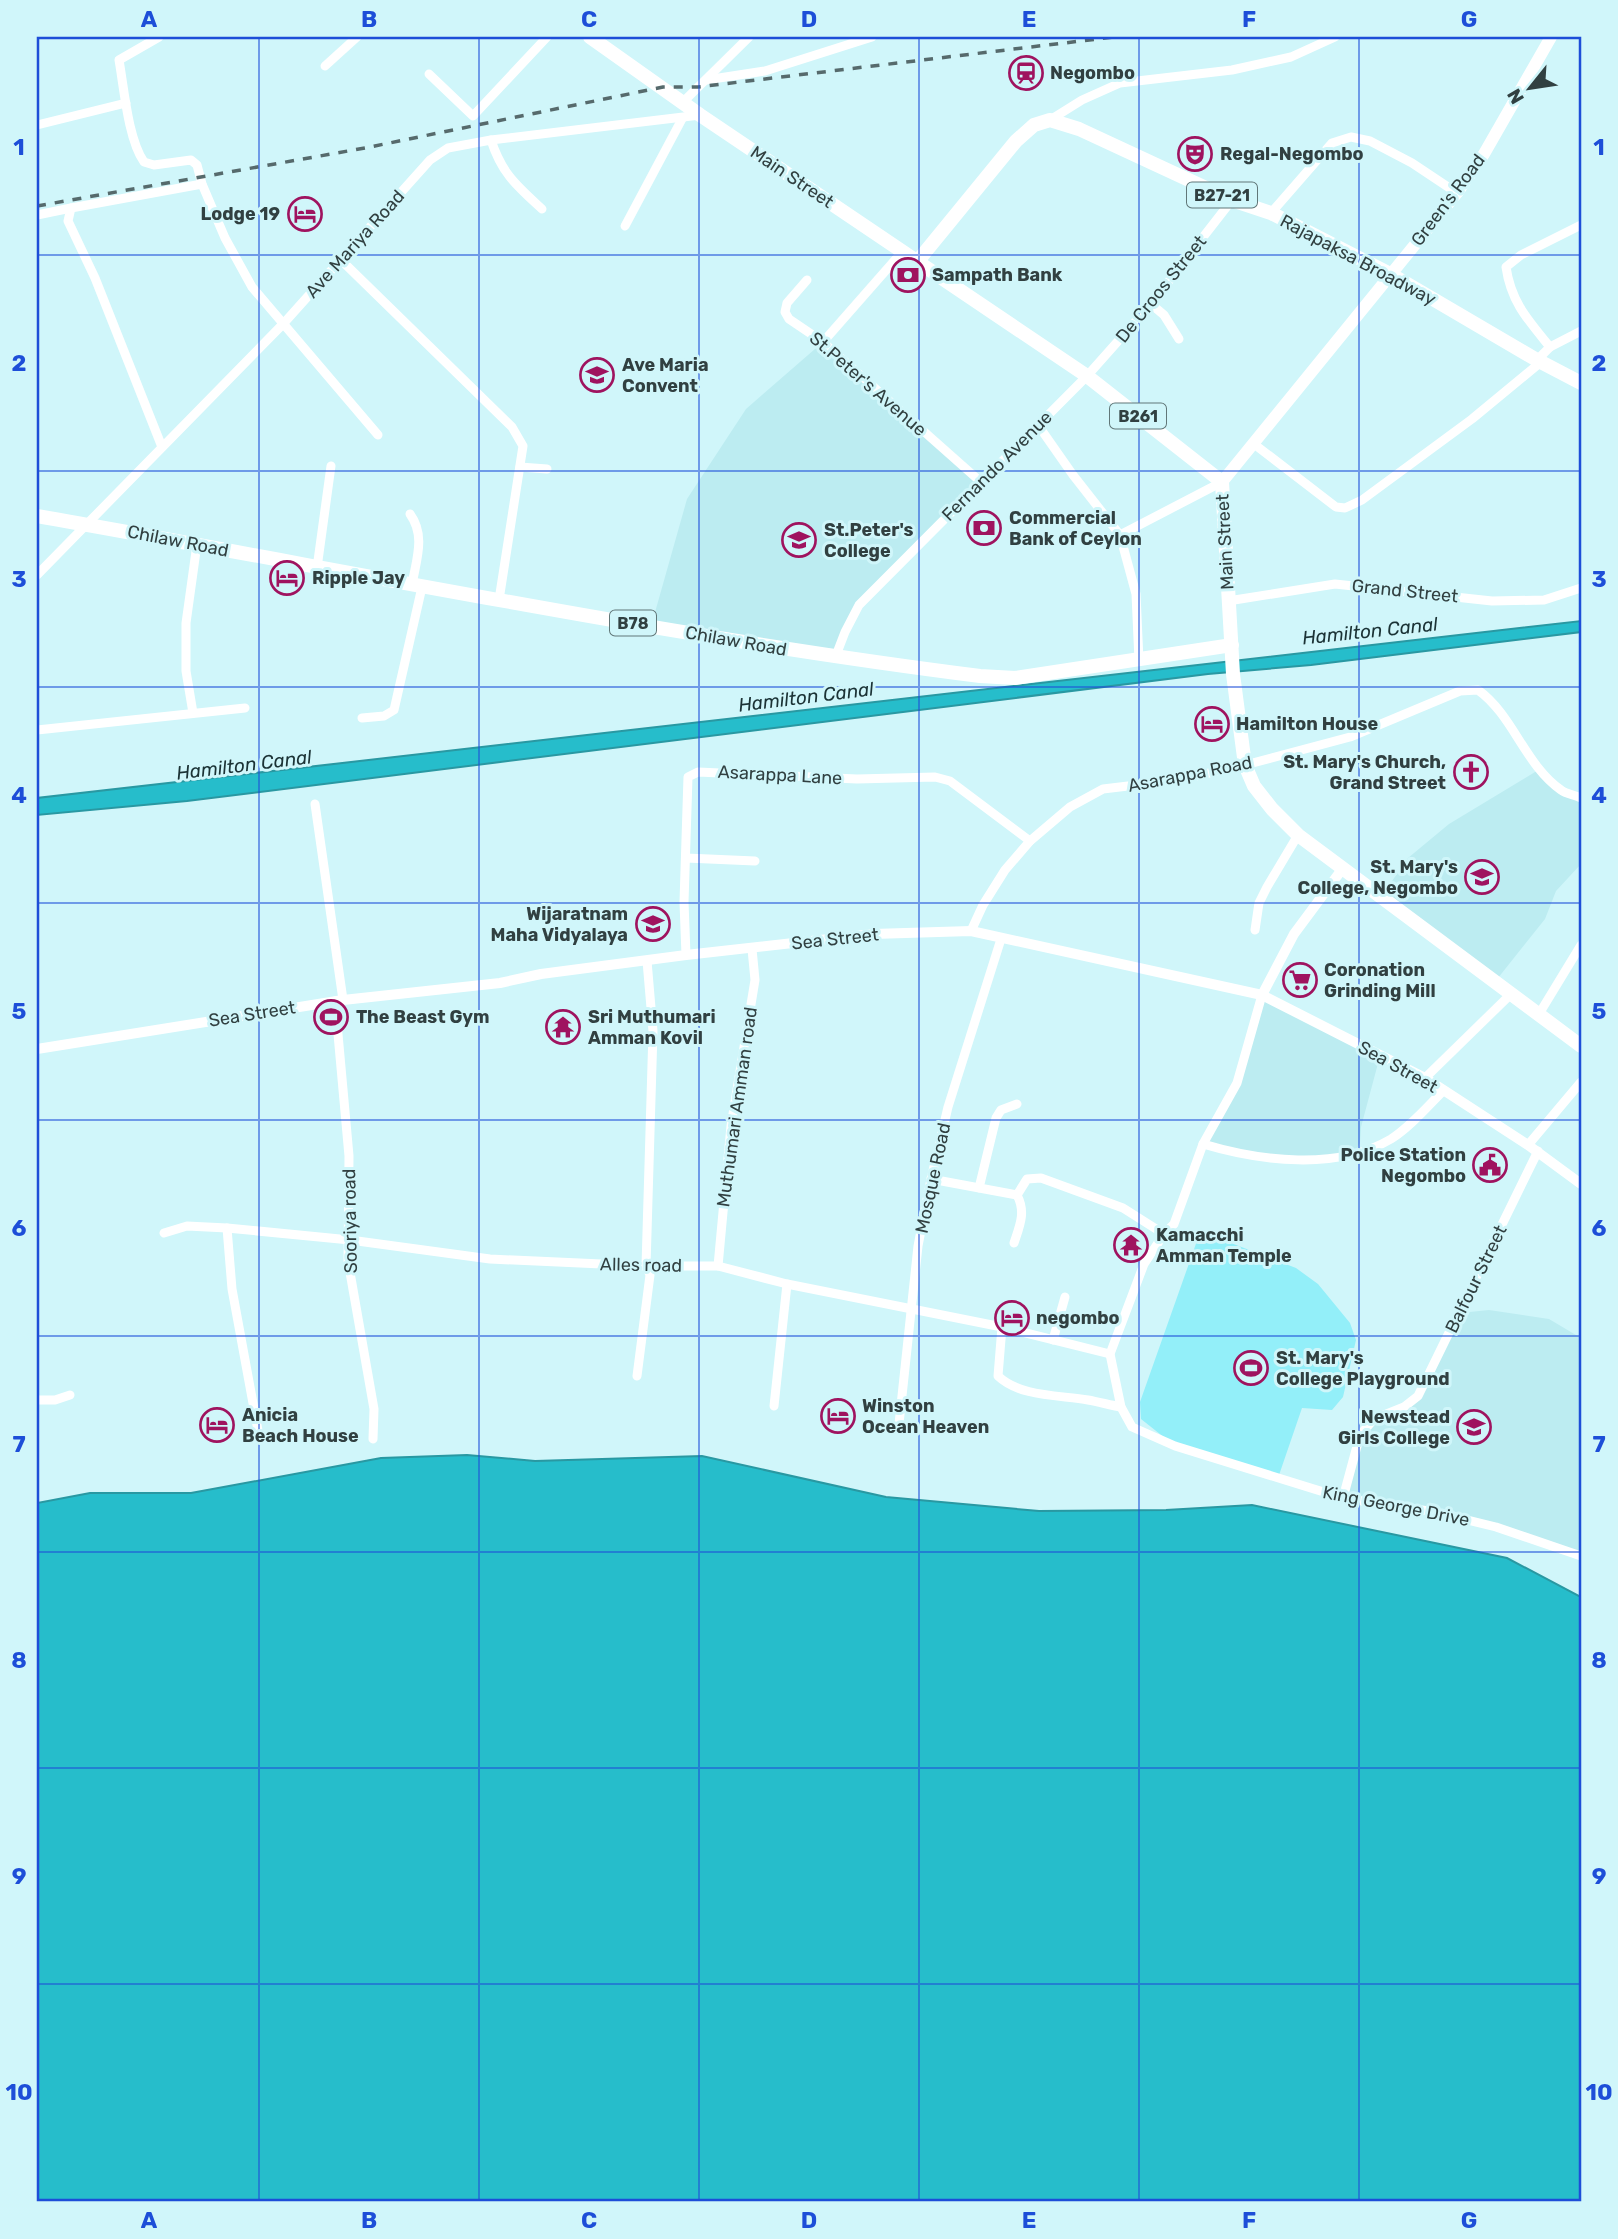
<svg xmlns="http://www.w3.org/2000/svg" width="1618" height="2239" font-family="Rubik,sans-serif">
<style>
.built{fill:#bcecf1}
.green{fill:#93eff9}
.water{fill:#26bdcb;stroke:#2998a2;stroke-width:2}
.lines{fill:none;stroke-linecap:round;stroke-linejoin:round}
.minor{stroke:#fff;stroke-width:9}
.tertiary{stroke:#fff;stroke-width:10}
.secondary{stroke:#fff;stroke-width:12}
.primary{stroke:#fff;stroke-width:14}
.rail{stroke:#566a6c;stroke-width:3.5;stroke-dasharray:9 9;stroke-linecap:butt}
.grid{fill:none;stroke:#1d4ed8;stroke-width:2;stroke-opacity:0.55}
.labels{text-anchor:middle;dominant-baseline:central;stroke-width:6;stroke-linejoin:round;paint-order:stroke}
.shield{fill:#d0f6fa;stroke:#617778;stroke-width:2}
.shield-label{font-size:16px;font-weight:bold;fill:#314041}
.poi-label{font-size:18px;font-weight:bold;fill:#314041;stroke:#d0f6fa;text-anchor:start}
.street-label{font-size:18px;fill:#314041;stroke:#d0f6fa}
.water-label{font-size:19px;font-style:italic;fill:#1b3235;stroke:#d0f6fa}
.neatline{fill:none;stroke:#1d4ed8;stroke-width:2.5}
.grid-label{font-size:23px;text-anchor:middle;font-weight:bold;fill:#1d4ed8}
</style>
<rect width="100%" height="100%" fill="#d0f6fa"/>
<!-- built -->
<g class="built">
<path d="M823,342L982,483L859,605L835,658L652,623L687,499L746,409Z"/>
<path d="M1540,769L1561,790L1581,798V864L1556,891L1545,919L1498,978L1383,894L1408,858L1449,824Z"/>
<path d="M1262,995L1380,1056L1361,1127L1360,1143L1354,1154L1299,1161L1203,1144L1237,1083Z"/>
<path d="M1489,1310L1549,1319L1581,1338V1555L1435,1512L1343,1498L1360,1435L1374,1419L1418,1396L1460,1313Z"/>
</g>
<!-- green -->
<path class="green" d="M1206,1237L1218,1238L1296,1268L1318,1284L1350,1323L1356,1340L1343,1397L1332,1410L1302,1408L1278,1478L1175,1446L1141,1419L1140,1402L1198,1238Z"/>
<!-- water -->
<g class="water">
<path d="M1581,621V632L1311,665L1208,674L187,801L37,815V798Z"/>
<path d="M467,1455L535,1461L702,1456L886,1497L1039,1511L1166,1510L1252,1505L1507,1558L1581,1597V2202H37V1503L90,1493H191L381,1458Z"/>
</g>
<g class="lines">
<!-- minor -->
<g class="minor">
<path d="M159,37L119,60C124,88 128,139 144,162L154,165L191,160L197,165L202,184L225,238L252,287L378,435"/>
<path d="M325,66L357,37"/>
<path d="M429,74L473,116L547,37"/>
<path d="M706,80L765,71L872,37"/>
<path d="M683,102L749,37"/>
<path d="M1050,120L1082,100L1120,83L1232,70L1291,57L1335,37"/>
<path d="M37,125L126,103"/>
<path d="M491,140C502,174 517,186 542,209"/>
<path d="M1271,213L1332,143L1351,137L1370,141L1412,163L1457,193"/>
<path d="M37,215L71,208"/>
<path d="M625,226L682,119"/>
<path d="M341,260L512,427L523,446L499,600"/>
<path d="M807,280L787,303L785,312L789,319L823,342L982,483"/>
<path d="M1151,304L1164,315L1179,339"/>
<path d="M823,342L902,252"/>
<path d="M1550,347C1528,320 1511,302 1506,267L1521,255L1581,225"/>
<path d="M1537,360L1550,347L1581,331"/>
<path d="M1038,425L1073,475L1120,535L1136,594L1139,661"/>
<path d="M1254,444L1336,507L1345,508L1362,500L1472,419L1541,362"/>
<path d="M162,447L95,278L68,221L71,208L202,184"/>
<path d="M520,467L547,469"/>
<path d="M410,514C426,536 416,560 412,585"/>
<path d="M1120,535L1222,482"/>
<path d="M317,568L331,466"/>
<path d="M37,575L284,323L430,160L448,148L491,140L700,115"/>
<path d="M1228,601L1335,584L1492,601L1544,600L1581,588"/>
<path d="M835,658L845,632L859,605L1087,376L1151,304L1232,200"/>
<path d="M193,713L186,671V623L197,544"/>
<path d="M362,718L384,716L394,710L422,587"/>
<path d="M37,730L245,708"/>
<path d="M315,804L343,1000"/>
<path d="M686,858L755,861"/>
<path d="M1255,930L1259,903L1267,887L1298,835"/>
<path d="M971,931L983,905L1005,870L1030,841L1070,807L1103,789L1178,780L1245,765L1350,737L1460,691L1478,690C1513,715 1525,765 1561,790C1566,794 1575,795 1581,798"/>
<path d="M686,955L684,902L688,777L698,772L857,779L935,777L950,781L1030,841"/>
<path d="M1262,995L1237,1083L1203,1144L1174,1224L1164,1234L1144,1264L1110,1354L1121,1407L1132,1427L1175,1446L1343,1498L1435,1512L1496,1527L1581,1556"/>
<path d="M335,1001L349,1156L348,1261L374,1409L373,1439"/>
<path d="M1539,1014L1581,945"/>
<path d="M1425,1078L1511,994"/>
<path d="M1203,1144C1260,1161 1337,1171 1391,1139C1410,1127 1427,1107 1443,1091"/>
<path d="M1528,1145L1581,1082"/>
<path d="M931,1179L1017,1195L1027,1179L1041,1178L1123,1208L1164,1234"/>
<path d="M979,1188L996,1118L1001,1110L1017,1104"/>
<path d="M227,1228L232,1289L259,1436"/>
<path d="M164,1233L187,1226L227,1228L350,1240L490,1259L646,1266H718L787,1284L1002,1327L1110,1354"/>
<path d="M1014,1243C1020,1225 1026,1212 1017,1195"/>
<path d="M718,1266L731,1126L755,980L752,949"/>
<path d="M1002,1327L998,1376C1020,1397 1060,1395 1088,1400C1099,1402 1110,1405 1121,1407"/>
<path d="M1053,1340L1065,1297"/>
<path d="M637,1376L650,1275L646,1266L653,1031L647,961"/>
<path d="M37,1400H55L70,1395"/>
<path d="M774,1406L787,1284"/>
<path d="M899,1424L918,1246L931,1179L948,1107L1001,939"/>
<path d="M1343,1498L1360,1435L1374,1419L1404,1407L1418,1396L1538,1151"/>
</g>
<!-- tertiary -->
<g class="tertiary">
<path d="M1262,995L1294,934L1343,868"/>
<path d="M37,1049L343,1000L500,983L541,974L686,955L873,934L971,931L1262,995L1425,1078L1528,1145L1581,1184"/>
</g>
<!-- secondary -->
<path class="secondary" d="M1222,482L1457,193L1484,154L1551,37"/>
<!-- primary -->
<g class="primary">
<path d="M590,37L700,115L1087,376L1222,482L1233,674L1245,765L1254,786L1272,809L1298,835L1581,1046"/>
<path d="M917,262L1016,141L1034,125L1050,120L1079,129L1232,200L1271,213L1392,275L1537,360L1581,383"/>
<path d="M37,516C351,571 663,636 980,676L1015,678L1232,645"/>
</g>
<!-- rail -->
<path class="rail" d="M37,206L365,148L663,87H698L1114,37"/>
</g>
<!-- grid -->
<path class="grid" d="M259,37V2202M479,37V2202M699,37V2202M919,37V2202M1139,37V2202M1359,37V2202M37,255H1581M37,471H1581M37,687H1581M37,903H1581M37,1120H1581M37,1336H1581M37,1552H1581M37,1768H1581M37,1984H1581"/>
<!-- icons -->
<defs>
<g id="station-ring" transform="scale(1.75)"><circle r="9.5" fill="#d0f6fa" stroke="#9f135f" stroke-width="1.5"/><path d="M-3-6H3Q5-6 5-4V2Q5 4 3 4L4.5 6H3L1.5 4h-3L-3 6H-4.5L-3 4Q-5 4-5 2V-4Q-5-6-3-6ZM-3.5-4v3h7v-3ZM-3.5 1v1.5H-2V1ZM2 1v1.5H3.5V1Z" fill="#9f135f"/></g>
<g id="theatre-ring" transform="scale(1.75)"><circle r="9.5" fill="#d0f6fa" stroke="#9f135f" stroke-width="1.5"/><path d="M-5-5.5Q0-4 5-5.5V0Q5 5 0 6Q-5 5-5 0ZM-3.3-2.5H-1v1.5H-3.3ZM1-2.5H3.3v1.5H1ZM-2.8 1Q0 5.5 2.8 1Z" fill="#9f135f"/></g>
<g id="hotel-ring" transform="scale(1.75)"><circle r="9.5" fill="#d0f6fa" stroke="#9f135f" stroke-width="1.5"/><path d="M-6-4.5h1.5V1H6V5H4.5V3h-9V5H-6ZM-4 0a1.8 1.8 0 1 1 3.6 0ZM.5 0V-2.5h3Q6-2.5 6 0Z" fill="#9f135f"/></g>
<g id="bank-ring" transform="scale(1.75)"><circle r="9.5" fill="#d0f6fa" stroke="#9f135f" stroke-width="1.5"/><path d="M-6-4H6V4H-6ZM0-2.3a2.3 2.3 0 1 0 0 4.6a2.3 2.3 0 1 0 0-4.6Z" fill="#9f135f"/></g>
<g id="school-ring" transform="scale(1.75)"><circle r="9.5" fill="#d0f6fa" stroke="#9f135f" stroke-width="1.5"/><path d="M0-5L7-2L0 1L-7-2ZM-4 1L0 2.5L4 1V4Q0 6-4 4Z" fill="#9f135f"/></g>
<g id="church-ring" transform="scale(1.75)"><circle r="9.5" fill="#d0f6fa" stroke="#9f135f" stroke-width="1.5"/><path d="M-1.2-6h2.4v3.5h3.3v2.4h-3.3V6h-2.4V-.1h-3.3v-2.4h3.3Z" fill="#9f135f"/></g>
<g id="university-ring" transform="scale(1.75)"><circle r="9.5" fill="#d0f6fa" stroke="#9f135f" stroke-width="1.5"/><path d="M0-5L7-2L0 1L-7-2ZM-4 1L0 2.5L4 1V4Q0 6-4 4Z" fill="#9f135f"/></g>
<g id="supermarket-ring" transform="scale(1.75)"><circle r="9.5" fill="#d0f6fa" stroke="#9f135f" stroke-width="1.5"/><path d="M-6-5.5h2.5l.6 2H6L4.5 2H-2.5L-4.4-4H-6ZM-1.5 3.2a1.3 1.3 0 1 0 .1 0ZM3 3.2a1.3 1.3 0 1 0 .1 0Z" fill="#9f135f"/></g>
<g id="stadium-ring" transform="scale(1.75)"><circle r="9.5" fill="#d0f6fa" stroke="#9f135f" stroke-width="1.5"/><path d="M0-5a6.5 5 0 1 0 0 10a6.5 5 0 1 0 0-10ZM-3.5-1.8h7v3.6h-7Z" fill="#9f135f"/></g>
<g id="temple-ring" transform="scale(1.75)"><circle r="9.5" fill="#d0f6fa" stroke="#9f135f" stroke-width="1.5"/><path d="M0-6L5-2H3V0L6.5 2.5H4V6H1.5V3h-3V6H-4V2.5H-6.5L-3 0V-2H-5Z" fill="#9f135f"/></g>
<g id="civic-ring" transform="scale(1.75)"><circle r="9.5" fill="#d0f6fa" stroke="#9f135f" stroke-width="1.5"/><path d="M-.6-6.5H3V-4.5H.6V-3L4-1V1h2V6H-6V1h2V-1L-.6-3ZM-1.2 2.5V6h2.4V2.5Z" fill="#9f135f"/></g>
</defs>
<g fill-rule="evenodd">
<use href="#station-ring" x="1026" y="73"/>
<use href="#theatre-ring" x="1195" y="154"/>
<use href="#hotel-ring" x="305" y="214"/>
<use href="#bank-ring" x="908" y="275"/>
<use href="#school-ring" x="597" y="375"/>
<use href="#bank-ring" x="984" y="528"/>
<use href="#school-ring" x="799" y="540"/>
<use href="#hotel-ring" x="287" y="578"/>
<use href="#hotel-ring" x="1212" y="724"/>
<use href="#church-ring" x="1471" y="772"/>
<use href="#university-ring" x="1482" y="877"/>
<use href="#school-ring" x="653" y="924"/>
<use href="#supermarket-ring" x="1300" y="980"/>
<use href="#stadium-ring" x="331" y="1017"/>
<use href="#temple-ring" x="563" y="1027"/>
<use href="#civic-ring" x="1490" y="1165"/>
<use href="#temple-ring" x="1131" y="1245"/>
<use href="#hotel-ring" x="1012" y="1318"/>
<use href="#stadium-ring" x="1251" y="1368"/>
<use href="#hotel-ring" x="838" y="1416"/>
<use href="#hotel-ring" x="217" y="1425"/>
<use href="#school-ring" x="1474" y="1427"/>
</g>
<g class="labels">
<!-- shield labels -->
<g class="shield">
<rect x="1187" y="182.5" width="70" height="25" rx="5"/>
<rect x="1110" y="403.5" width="56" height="25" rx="5"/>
<rect x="610" y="610.5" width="46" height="25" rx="5"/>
</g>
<g class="shield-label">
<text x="1222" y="195">B27-21</text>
<text x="1138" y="416">B261</text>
<text x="633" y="623">B78</text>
</g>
<!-- poi labels -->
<g class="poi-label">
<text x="1050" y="73">Negombo</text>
<text x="1220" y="154">Regal-Negombo</text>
<text x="280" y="214" text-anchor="end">Lodge 19</text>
<text x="932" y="275">Sampath Bank</text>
<text x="622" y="365">Ave Maria<tspan x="622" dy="21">Convent</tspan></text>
<text x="1009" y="518">Commercial<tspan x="1009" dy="21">Bank of Ceylon</tspan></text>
<text x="824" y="530">St.Peter's<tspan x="824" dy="21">College</tspan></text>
<text x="312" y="578">Ripple Jay</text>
<text x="1236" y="724">Hamilton House</text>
<text x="1446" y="762" text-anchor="end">St. Mary's Church,<tspan x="1446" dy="21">Grand Street</tspan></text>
<text x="1458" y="867" text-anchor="end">St. Mary's<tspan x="1458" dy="21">College, Negombo</tspan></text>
<text x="628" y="914" text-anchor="end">Wijaratnam<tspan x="628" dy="21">Maha Vidyalaya</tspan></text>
<text x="1324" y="970">Coronation<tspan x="1324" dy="21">Grinding Mill</tspan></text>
<text x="356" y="1017">The Beast Gym</text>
<text x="588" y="1017">Sri Muthumari<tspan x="588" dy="21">Amman Kovil</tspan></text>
<text x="1466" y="1155" text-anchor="end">Police Station<tspan x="1466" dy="21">Negombo</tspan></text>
<text x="1156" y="1235">Kamacchi<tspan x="1156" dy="21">Amman Temple</tspan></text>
<text x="1036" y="1318">negombo</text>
<text x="1276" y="1358">St. Mary's<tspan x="1276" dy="21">College Playground</tspan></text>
<text x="862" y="1406">Winston<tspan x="862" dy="21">Ocean Heaven</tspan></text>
<text x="242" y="1415">Anicia<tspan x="242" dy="21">Beach House</tspan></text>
<text x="1450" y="1417" text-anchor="end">Newstead<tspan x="1450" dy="21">Girls College</tspan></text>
</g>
<!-- street labels -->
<g class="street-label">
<text transform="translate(792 177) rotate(34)">Main Street</text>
<text transform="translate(1448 200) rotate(-53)">Green's Road</text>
<text transform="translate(355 244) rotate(-48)">Ave Mariya Road</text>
<text transform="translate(1358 260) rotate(28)">Rajapaksa Broadway</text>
<text transform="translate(1161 289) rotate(-51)">De Croos Street</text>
<text transform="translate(868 384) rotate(41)">St.Peter's Avenue</text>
<text transform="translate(997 466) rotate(-45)">Fernando Avenue</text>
<text transform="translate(178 541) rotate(11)">Chilaw Road</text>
<text transform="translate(1225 542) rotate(-93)">Main Street</text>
<text transform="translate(1405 591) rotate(6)">Grand Street</text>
<text transform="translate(736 641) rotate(10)">Chilaw Road</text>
<text transform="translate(1190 774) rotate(-11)">Asarappa Road</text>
<text transform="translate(780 775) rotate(3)">Asarappa Lane</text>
<text transform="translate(835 939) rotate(-6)">Sea Street</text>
<text transform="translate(252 1014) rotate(-9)">Sea Street</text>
<text transform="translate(1398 1067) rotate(29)">Sea Street</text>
<text transform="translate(737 1107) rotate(-82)">Muthumari Amman road</text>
<text transform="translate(933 1178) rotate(-78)">Mosque Road</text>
<text transform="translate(350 1221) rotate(-91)">Sooriya road</text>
<text transform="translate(641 1265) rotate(1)">Alles road</text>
<text transform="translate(1476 1279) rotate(-64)">Balfour Street</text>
<text transform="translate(1396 1506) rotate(11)">King George Drive</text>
</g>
<!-- water labels -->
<g class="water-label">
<text transform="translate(1370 631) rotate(-6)">Hamilton Canal</text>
<text transform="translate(806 697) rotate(-7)">Hamilton Canal</text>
<text transform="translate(244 765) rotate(-7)">Hamilton Canal</text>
</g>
</g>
<!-- border -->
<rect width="1618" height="2239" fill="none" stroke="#d0f6fa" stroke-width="77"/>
<!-- north arrow -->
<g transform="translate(1530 88) rotate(240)" stroke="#d0f6fa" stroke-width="5" paint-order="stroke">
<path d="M0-5L12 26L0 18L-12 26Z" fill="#314041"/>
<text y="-10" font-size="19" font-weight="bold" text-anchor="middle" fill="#314041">N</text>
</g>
<rect x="38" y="38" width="1542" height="2162" class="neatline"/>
<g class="grid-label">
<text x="149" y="27">A</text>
<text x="369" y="27">B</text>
<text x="589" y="27">C</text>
<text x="809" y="27">D</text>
<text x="1029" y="27">E</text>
<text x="1249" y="27">F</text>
<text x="1469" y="27">G</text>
<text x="19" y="155">1</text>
<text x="1599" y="155">1</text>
<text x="19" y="371">2</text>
<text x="1599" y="371">2</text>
<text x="19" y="587">3</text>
<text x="1599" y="587">3</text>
<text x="19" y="803">4</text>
<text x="1599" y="803">4</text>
<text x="19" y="1019">5</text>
<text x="1599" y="1019">5</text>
<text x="19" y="1236">6</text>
<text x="1599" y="1236">6</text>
<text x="19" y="1452">7</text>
<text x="1599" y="1452">7</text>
<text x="19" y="1668">8</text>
<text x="1599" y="1668">8</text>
<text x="19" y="1884">9</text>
<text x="1599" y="1884">9</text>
<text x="19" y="2100">10</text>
<text x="1599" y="2100">10</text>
<text x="149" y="2228">A</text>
<text x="369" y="2228">B</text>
<text x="589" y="2228">C</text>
<text x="809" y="2228">D</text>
<text x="1029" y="2228">E</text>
<text x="1249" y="2228">F</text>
<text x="1469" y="2228">G</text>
</g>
</svg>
